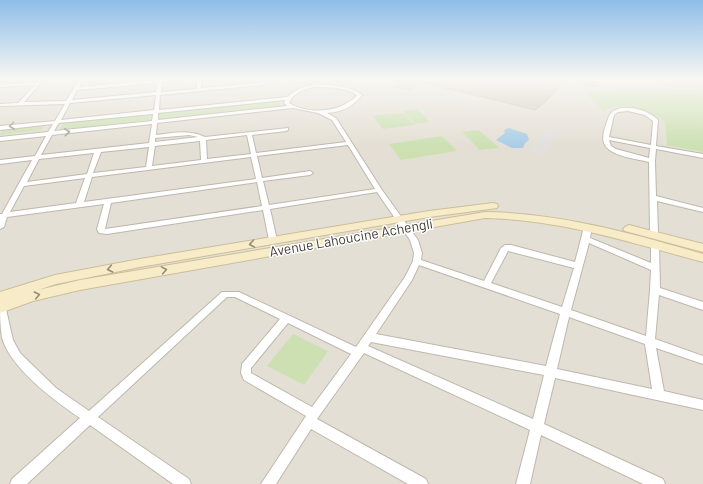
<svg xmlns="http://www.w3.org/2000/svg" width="703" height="484" font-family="Barlow,sans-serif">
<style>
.residential{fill:#e4dfd4}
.green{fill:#cce0b2}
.parking{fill:#e2e0dd}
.water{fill:#a8cde7}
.building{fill:#d4cbbf;stroke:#cbc0b0}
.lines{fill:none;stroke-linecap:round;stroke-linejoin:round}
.street-casing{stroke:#beb7ac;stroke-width:2}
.secondary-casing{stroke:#cbbe99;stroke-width:2}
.street{fill:#fff;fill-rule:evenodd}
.secondary{fill:#f8ecc8;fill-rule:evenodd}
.oneway{stroke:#a09e9a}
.oneway2{stroke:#948c78}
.labels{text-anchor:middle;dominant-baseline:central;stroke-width:3;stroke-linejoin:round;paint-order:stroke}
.street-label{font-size:14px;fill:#423d36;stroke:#fff}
</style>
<rect width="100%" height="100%" fill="#f0ede5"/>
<!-- residential -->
<rect class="residential" x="0" y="79" width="703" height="405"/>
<!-- green -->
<g class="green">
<path d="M703,90V152L667,145L665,122C652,111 619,100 604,111L584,91Z"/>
<path d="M278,100L282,107L158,120L159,112Z"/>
<path d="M417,109L430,122L415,124L403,111Z"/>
<path d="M151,113L150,120L60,130L64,122Z"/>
<path d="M403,113L415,125L383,129L373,116Z"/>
<path d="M44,126L41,130L0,135L2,130Z"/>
<path d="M479,130L499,148L480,150L462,132Z"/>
<path d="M442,136L457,151L401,160L389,144Z"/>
<path d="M293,334L328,351L304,385L267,366Z"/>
</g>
<!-- parking -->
<path class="parking" d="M548,129L561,132L543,155L529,151Z"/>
<!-- water -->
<path class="water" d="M509,128L527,134L529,140L525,143L523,148H512L496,140L505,133L504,130Z"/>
<!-- building -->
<g class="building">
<path d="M406,79H527L562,85L542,105L535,110L421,82L410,89L393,87Z"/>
<path d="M589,79L600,86L587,87L576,80Z"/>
<path d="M657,79H703V87H673Z"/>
</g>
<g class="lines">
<!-- street casing -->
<g class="street-casing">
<g id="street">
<path d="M40,79H44L24,102L66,101L79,79H83L79,87L158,80V79H184L162,82L161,92L197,89V79H201V88L260,83L271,79H277L261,85L160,95L159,110L287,97C292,93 298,89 303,87C318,82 351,85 362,95C353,107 342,112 327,113L336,118L382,190L418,240L422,253L421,260L484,281L501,248L505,245H511L575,262L584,227L588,225L592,227L590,238L651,263V244L652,242H658L659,244L660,288L703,302V310L659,295L655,339L703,356V364L656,348L664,391L703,400V410L555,378L544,424L663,479L665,484H643L541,435L530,484H516L530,430L364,353L317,419L426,479L428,484H408L311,429L276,484H261L306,416L244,380L241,373L242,364L280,319L235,297H227L98,417L189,479L191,484H173L90,425L27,484H10L12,479L80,418C55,401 11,369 2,338C0,326 0,314 0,302L3,303L5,305L13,340L20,353L56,388L89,411L222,292H239L356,347L405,277L413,261L414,253L410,240L377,192L270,209L277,240L273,242L269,240L263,210L107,234L99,233L97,229L104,204L7,217L4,227L0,229V214H2L32,160L0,164V160L35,156L46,136L0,141V137L48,132L53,124L0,130V126L55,121L65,104L0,106V104L18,103L35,85L0,87V85L37,82ZM157,83L156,92L72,100L77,90ZM313,87C327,87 346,87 357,95C341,113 309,115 289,103C292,94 305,89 313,87ZM156,95L154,110L61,120L70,103ZM285,100L284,103L287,106L158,120V113ZM293,108L318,113L332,120L346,142L256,153L252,135L286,131L288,130V128L205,137C188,129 173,133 156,135L157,123ZM153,114L152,121L54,131L59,123ZM152,124L149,143L41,155L52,135ZM189,135L198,137L155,142V138ZM247,135L251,154L207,159L206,140ZM200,141L201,160L152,166L155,146ZM348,145L375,189L269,205L263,181L310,175L313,173L310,171L262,178L257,156ZM149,147L146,167L93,173L101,152ZM94,153L87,174L27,182L39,159ZM251,157L256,179L84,202L92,177ZM85,178L76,203L10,212L24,186ZM257,182L262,206L105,229L111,203ZM589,243L651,270L650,290L646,336L571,310ZM508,251L574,268L562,307L491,283ZM419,265L560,314L546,366L376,334L412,280ZM569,317L645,344L652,389L557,369ZM288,323L351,354L312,407L251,373V368ZM371,342L544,375L533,419L368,346Z"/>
<path d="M288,79H298L317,83L315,84Z"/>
<path d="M622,108C636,107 648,111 658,120L656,146L703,154V158L656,149L655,161L656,196L703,208V212L657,201L658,235L657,237H654L650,235L649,162C637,159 608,156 604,143C602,137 604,130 606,125C610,113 610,111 622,108ZM628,111L645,115L653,121L651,145L609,137L614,115L618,112ZM609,140L650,148L649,158L616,149L611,146Z"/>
</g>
</g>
<!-- secondary casing -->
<g class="secondary-casing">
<g id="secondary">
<path d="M493,203L497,204L498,206L497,208L429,217L140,267L56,284L38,290L80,280L485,212C560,213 631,233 703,254V262C628,242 564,220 485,218L80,290L33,301L0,313V302L8,300L0,302V292L55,275L140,259L429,211Z"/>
<path d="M629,225L703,244V252L625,231L623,229L625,227Z"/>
</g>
</g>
<!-- street -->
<use href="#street" class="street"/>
<!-- secondary -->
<use href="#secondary" class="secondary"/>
</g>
<!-- one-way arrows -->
<defs><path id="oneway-chevron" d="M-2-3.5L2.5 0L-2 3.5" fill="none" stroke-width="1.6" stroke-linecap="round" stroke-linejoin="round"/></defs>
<g class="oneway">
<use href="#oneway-chevron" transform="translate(12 126) rotate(173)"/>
<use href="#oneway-chevron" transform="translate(67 132) rotate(-6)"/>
</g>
<g class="oneway2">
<use href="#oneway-chevron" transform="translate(252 244) rotate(170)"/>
<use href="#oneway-chevron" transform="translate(110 269) rotate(169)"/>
<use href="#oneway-chevron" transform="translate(164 270) rotate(-10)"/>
<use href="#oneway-chevron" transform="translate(37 295) rotate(-13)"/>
</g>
<!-- sky -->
<linearGradient id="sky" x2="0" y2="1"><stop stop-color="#8ebee8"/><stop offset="0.54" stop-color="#f8f7f3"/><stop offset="1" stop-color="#f8f7f3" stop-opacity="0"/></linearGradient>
<rect width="703" height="147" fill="url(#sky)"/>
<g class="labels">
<!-- street labels -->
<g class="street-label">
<text transform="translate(351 237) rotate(-10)">Avenue Lahoucine Achengli</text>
</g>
</g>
</svg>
